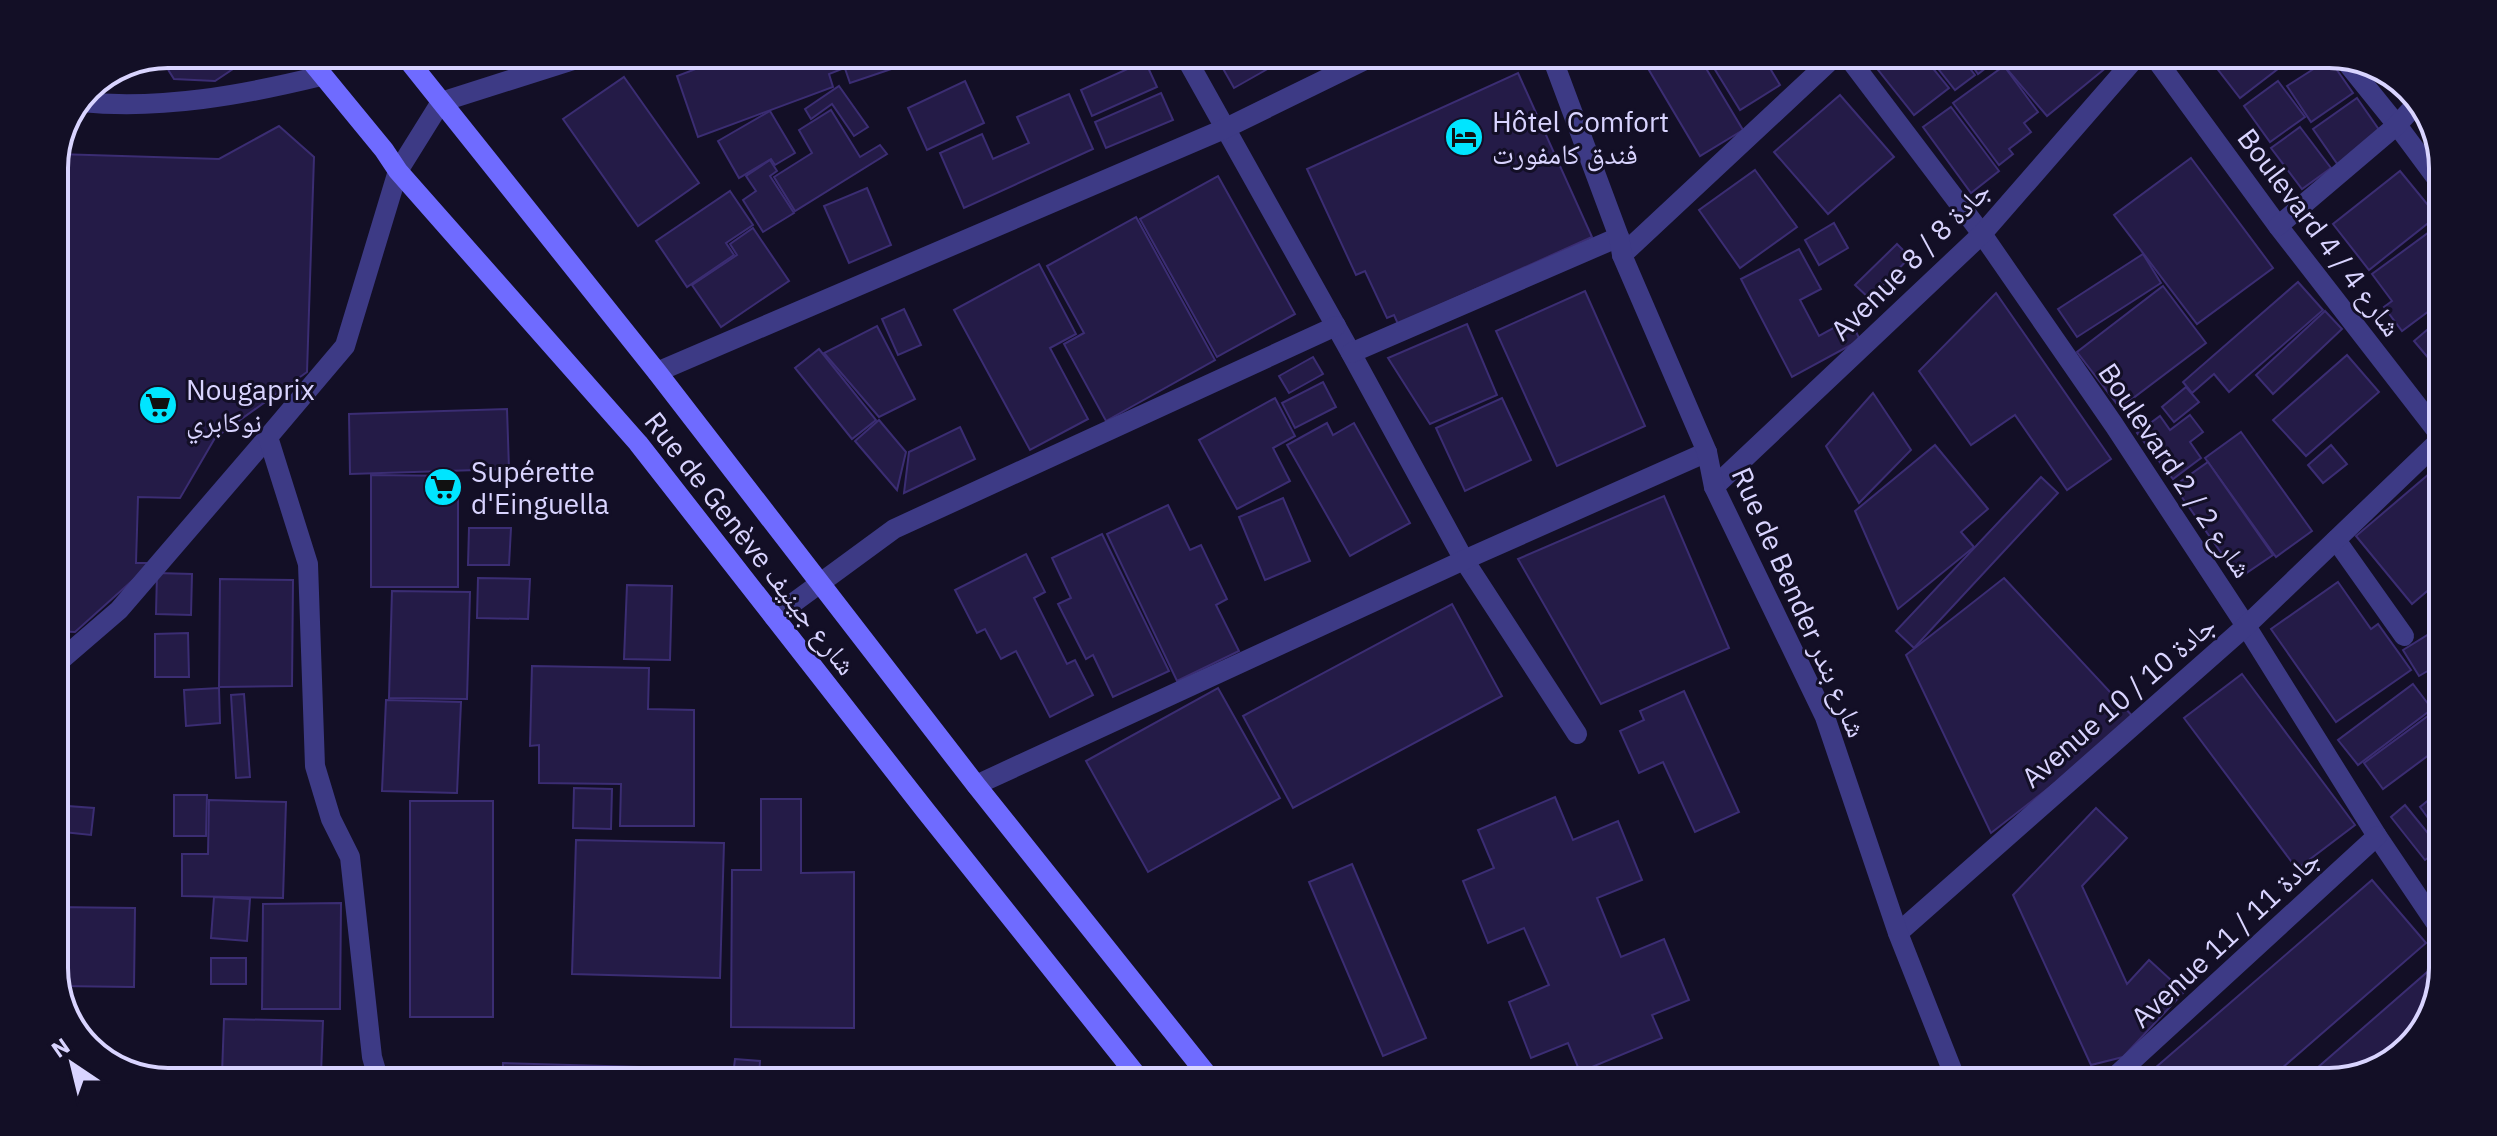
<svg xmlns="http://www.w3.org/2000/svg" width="2497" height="1136" font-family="'IBM Plex Sans','Noto Naskh Arabic',sans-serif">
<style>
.building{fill:#241b47;stroke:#3b2d73;stroke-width:2}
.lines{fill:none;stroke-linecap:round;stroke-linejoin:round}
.service{stroke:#3d3a85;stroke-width:20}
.minor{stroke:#3d3a85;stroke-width:20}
.tertiary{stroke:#3d3a85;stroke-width:20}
.secondary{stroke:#6f6bff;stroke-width:20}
.labels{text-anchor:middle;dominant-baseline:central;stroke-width:6;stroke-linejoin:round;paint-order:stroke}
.poi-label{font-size:28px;fill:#d9d4ff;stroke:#130f26;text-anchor:start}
.street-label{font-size:28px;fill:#d9d4ff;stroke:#130f26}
.rim{fill:none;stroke:#d9d4ff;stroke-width:4}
</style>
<rect width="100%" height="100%" fill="#130f26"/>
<!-- building -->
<g class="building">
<path d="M168,54H244L248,59L215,81L174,79L160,57Z"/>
<path d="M730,56L838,57L842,69L829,74L833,87L698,137L677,76Z"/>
<path d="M841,57H927L850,83Z"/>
<path d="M1217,58H1267L1271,67L1234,88Z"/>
<path d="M1284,58L1304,59L1289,67Z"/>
<path d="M1643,60H1701L1743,130L1700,156Z"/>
<path d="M1709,60H1765L1780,85L1740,110Z"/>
<path d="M1145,61L1157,87L1092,116L1081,90Z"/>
<path d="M1871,61H1927L1949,88L1914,115Z"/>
<path d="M1932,61H1964L1975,75L1955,90Z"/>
<path d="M1969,61H1995L1978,74Z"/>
<path d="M2014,61L2113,62L2047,116L2006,68Z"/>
<path d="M2212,62H2281L2283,65L2240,98Z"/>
<path d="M2323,63H2332L2353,93L2311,122L2287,86Z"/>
<path d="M2372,63H2373L2410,93L2401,100Z"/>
<path d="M2004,66L2038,112L2024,123L2031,132L2009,149L2013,154L1999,165L1953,103Z"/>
<path d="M1518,73L1592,237L1398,324L1394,315L1387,318L1365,271L1356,275L1307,169Z"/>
<path d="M624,77L699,183L638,226L563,119Z"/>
<path d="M965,81L984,123L927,150L908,108Z"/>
<path d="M2278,81L2305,117L2270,142L2244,106Z"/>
<path d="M839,86L868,127L854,136L832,104L811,119L805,109Z"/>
<path d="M1161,93L1173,120L1106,148L1095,122Z"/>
<path d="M1069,94L1093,149L964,208L940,153L982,134L993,159L1029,143L1017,117Z"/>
<path d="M1840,95L1894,157L1828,214L1774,152Z"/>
<path d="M2357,98L2382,134L2338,165L2313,129Z"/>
<path d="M1951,107L1999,171L1971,193L1923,127Z"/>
<path d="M831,110L860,157L880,145L887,154L795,211L774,177L812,153L799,130Z"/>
<path d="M770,111L795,153L775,165L771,159L739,178L718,141Z"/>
<path d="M279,126L314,157L307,372L215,438L180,498L138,497L136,563H152L75,632L54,631V161L57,154L219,159Z"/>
<path d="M2300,127L2331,168L2302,189L2271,148Z"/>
<path d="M2191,158L2273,268L2197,324L2114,215Z"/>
<path d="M770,160L777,171L770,176L794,213L763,232L743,200L756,191L746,176Z"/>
<path d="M1755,170L1797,227L1740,268L1699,210Z"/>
<path d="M2400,171L2437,216L2369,270L2333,224Z"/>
<path d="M1218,176L1295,314L1217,357L1140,219Z"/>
<path d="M867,188L891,245L849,263L824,206Z"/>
<path d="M730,191L753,225L726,243L734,255L687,287L656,241Z"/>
<path d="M1136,217L1215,360L1106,421L1064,344L1084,333L1047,266Z"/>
<path d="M1834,223L1848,248L1819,265L1805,240Z"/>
<path d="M2436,227L2442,235L2441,302L2402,331L2384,307L2392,301L2372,274Z"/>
<path d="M753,228L789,281L721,327L692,285L737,255L730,244Z"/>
<path d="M1897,244L1910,257L1870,299L1855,285Z"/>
<path d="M1799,249L1821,289L1800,300L1819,336L1850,319L1860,340L1792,377L1741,279Z"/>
<path d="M2143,254L2161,283L2077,337L2058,309Z"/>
<path d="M1039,264L1076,334L1050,348L1088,419L1030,450L954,310Z"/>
<path d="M2298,282L2323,310L2229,392L2214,374L2192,393L2183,382Z"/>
<path d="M2163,286L2206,343L2120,408L2077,352Z"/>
<path d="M1585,291L1645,426L1557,466L1496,331Z"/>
<path d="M1996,293L2111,459L2067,490L2015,415L1971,445L1919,371Z"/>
<path d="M904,309L921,345L898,355L882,319Z"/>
<path d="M2325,311L2342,329L2273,394L2256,375Z"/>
<path d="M2441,318V373L2414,341Z"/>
<path d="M1467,324L1497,395L1430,424L1388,358Z"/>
<path d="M877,326L915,399L879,417L824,353Z"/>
<path d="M819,349L876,420L852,439L795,368Z"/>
<path d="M2347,355L2379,392L2306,456L2273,420Z"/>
<path d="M1313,357L1323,374L1289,393L1279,376Z"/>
<path d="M1323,382L1336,407L1295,428L1282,403Z"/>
<path d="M2186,387L2199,402L2174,422L2162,407Z"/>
<path d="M1873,393L1911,450L1859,503L1826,446Z"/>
<path d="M1275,398L1295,436L1273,448L1290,481L1237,509L1199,440Z"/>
<path d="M1502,398L1531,460L1465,491L1436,428Z"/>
<path d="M507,409L509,469L350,474L349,414Z"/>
<path d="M2190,415L2203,432L2190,442L2201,458L2173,479L2137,433L2160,416L2170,430Z"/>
<path d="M879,420L906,452L897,490L855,441Z"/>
<path d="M1327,423L1333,435L1354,423L1410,523L1350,556L1287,445Z"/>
<path d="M960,427L975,459L904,493L909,452Z"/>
<path d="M2241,432L2312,531L2276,557L2205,458Z"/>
<path d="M1935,445L1988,509L1961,532L1974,547L1898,609L1855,511Z"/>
<path d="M2331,445L2347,464L2323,483L2308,465Z"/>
<path d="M2208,462L2273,555L2239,578L2174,486Z"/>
<path d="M2429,474L2439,486V581L2412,604L2356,536Z"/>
<path d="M371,475L458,476V587H371Z"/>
<path d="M2041,477L2058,493L1914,648L1896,631Z"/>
<path d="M1664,496L1729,648L1601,704L1518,559Z"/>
<path d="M1283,498L1310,561L1265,580L1239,517Z"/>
<path d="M1168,505L1190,550L1201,545L1227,599L1216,605L1239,651L1177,681L1107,534Z"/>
<path d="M469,528H511L509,565H468Z"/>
<path d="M1102,534L1169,671L1113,697L1093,655L1086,659L1058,604L1071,598L1052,558Z"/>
<path d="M1026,554L1045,592L1034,598L1067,664L1075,660L1093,695L1050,717L1016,651L1001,659L985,629L977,633L955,590Z"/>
<path d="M157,573L192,574L191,615L156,614Z"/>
<path d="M478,578L530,579L528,619L477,618Z"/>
<path d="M2004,578L2136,720L1991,833L1906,655Z"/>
<path d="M220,579L293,580L292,686L219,687Z"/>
<path d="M2338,582L2371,629L2378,624L2411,670L2336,722L2271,629Z"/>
<path d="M627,585L672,586L670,660L624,659Z"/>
<path d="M392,591L470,592L467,699L389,698Z"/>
<path d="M1452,604L1502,696L1293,808L1243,716Z"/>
<path d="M2434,631L2438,638V665L2419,676L2403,650Z"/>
<path d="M188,633L189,677H155V634Z"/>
<path d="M532,666L649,668L648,709L694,710V826H620L621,784L539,783V745L530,746Z"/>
<path d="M2242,674L2355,825L2297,869L2184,718Z"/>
<path d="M2413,684L2432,709L2358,765L2338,740Z"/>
<path d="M219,688L220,723L186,726L184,690Z"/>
<path d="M1218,688L1280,798L1148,872L1086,761Z"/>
<path d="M1684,691L1739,812L1695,832L1663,762L1639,773L1620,731L1644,720L1640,711Z"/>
<path d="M244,694L250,777L236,778L231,695Z"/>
<path d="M386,700L461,702L457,793L382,791Z"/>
<path d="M2432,713L2437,720V749L2383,789L2364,763Z"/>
<path d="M574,788L612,789L611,829L573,828Z"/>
<path d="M2436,794V829L2420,807Z"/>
<path d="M174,795H207L206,836H174Z"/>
<path d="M1555,797L1573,840L1618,821L1642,880L1597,898L1621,957L1664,939L1689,1000L1652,1015L1662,1038L1580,1072L1568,1043L1531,1058L1509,1002L1549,985L1524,928L1488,943L1463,881L1494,868L1478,830Z"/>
<path d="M761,799H801V873L854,872V1028L731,1027L732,870H761Z"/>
<path d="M209,800L286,802L283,898L182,896V854H208Z"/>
<rect x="410" y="801" width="83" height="216"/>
<path d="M54,805L94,808L91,835L54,831Z"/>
<path d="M2405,805L2436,843V852L2425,860L2391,817Z"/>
<path d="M2096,808L2127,838L2082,886L2127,984L2149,960L2184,992L2123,1057L2091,1065L2013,895Z"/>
<path d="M576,840L724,843L720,978L572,974Z"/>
<path d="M1352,864L1426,1038L1383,1056L1309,882Z"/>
<path d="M2372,880L2426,943L2266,1082L2140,1081Z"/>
<path d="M214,897L250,899L247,941L211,938Z"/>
<path d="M341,903L340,1009H262L263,904Z"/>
<path d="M54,907L135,908L134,987L58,986L54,976Z"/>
<rect x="211" y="958" width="35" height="26"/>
<path d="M2433,967L2434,1012L2393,1063L2329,1082H2301Z"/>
<path d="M71,1001L80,1032L75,1033L64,1003Z"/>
<path d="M224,1019L323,1021L321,1074H222Z"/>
<path d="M735,1059L760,1061L759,1076H733Z"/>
<path d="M503,1063L711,1069V1075H503Z"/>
</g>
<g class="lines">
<!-- service -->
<path class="service" d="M81,102C162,110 243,95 321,76"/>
<!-- minor -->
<g class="minor">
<path d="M1186,58L1351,353L1464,560L1577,734"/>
<path d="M1851,61L1982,234L2114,425L2246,626L2377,836L2435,922"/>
<path d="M2158,62L2278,226L2440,435"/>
<path d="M2347,63L2397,125L2443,187"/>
<path d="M2278,226L2397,125L2419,101"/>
<path d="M1622,255L1830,61"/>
<path d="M1351,353L1619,237"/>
<path d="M657,372L1224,129L1367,59"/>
<path d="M1714,487L1982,234L2132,62"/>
<path d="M2336,540L2404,636"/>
<path d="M774,617L894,529L1336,326"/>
<path d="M54,666L119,610L268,437"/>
<path d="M976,785L1464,560L1707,452"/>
<path d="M1898,933L2246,626L2440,440"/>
<path d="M377,1074L372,1057L350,857L331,819L315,766L308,564L268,437L345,346L398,171L441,102L586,56"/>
<path d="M2110,1081L2377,836"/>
</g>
<!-- tertiary -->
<path class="tertiary" d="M1553,60L1619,237L1622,255L1707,452L1714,487L1825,717L1898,933L1956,1080"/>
<!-- secondary -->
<g class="secondary">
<path d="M306,55L384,150L398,171L638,443L925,810L1138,1077"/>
<path d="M404,55L657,372L976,785L1209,1077"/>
</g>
</g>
<!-- icons -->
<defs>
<g id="hotel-disc" transform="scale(2)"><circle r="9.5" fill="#00e5ff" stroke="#130f26"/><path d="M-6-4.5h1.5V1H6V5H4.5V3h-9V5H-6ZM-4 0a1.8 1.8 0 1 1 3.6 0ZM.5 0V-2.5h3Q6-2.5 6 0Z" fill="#111"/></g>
<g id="supermarket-disc" transform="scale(2)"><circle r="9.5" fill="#00e5ff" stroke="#130f26"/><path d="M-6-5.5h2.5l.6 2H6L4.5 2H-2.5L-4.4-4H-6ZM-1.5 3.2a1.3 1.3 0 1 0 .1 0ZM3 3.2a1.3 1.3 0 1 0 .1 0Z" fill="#111"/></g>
</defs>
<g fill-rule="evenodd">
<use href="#hotel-disc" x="1464" y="137"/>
<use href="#supermarket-disc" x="158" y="405"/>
<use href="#supermarket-disc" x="443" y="487"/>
</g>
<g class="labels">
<!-- poi labels -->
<g class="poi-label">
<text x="1492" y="121">Hôtel Comfort<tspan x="1492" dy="32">فندق كامفورت</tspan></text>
<text x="186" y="389">Nougaprix<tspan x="186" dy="32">نوكابري</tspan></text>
<text x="471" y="471">Supérette<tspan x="471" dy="32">d'Einguella</tspan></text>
</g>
<!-- street labels -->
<g class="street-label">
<text transform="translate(2320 232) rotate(53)">Boulevard 4 / شارع 4</text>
<text transform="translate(1910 260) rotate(-45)">Avenue 8 / جادة 8</text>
<text transform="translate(2176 470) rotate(56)">Boulevard 2 / شارع 2</text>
<text transform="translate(751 543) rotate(52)">Rue de Genève شارع جينيف</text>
<text transform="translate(1800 602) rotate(66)">Rue de Bender شارع بندر</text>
<text transform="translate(2118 701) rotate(-41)">Avenue 10 / جادة 10</text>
<text transform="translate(2225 938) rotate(-43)">Avenue 11 / جادة 11</text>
</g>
</g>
<!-- crop -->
<path d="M0 0H2497V1136H0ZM168 68H2329A100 100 0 0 1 2429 168V968A100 100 0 0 1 2329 1068H168A100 100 0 0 1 68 968V168A100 100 0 0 1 168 68Z" fill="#130f26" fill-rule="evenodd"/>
<path class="rim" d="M168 68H2329A100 100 0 0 1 2429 168V968A100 100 0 0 1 2329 1068H168A100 100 0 0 1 68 968V168A100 100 0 0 1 168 68Z"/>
<!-- north arrow -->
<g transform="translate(72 1064) rotate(325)" stroke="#130f26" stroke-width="6" paint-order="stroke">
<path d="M0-6L14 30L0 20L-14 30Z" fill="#d9d4ff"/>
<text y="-12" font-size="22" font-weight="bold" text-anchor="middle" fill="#d9d4ff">N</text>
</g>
</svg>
